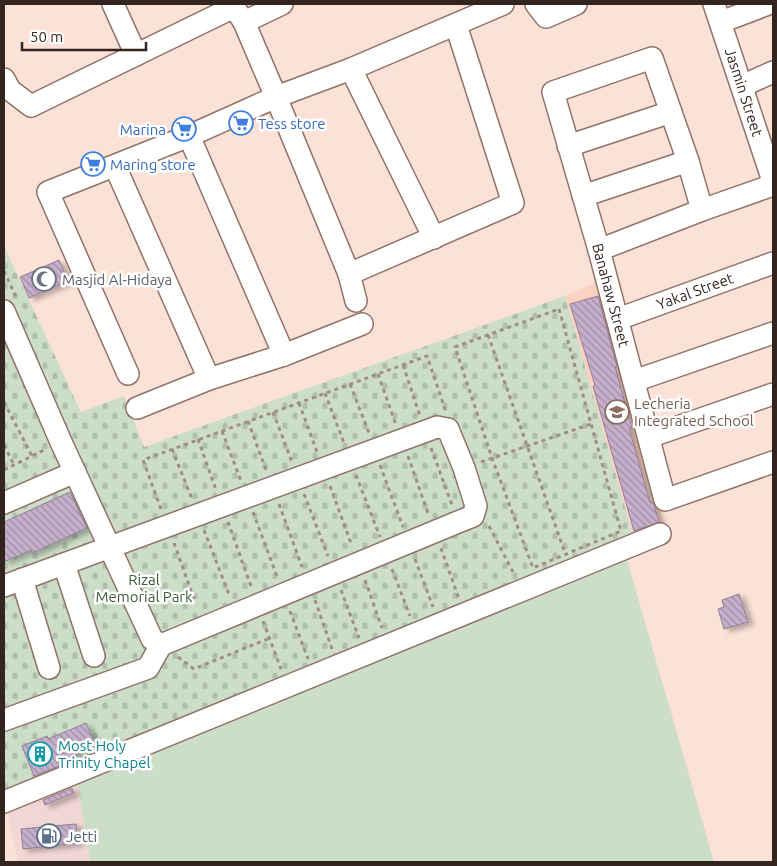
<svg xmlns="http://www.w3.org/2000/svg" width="777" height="866" font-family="Ubuntu,sans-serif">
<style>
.commercial{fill:#f1d6d3}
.built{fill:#fbd2c2}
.green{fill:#ccdec8}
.cemetery{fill:url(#cemetery-stones)}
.building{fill:url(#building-back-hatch);stroke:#927f97;filter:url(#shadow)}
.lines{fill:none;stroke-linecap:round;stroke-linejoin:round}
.minor-casing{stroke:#907367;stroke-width:24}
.path{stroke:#a18d84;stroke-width:3;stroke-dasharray:4 4;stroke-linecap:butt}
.minor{stroke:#fff;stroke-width:21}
.labels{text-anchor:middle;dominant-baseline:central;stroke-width:5;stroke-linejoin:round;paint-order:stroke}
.street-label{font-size:15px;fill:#322520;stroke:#fff}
.shop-label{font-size:15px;fill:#366cbe;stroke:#fff;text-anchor:start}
.worship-label{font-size:15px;fill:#5b616d;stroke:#fff;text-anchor:start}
.education-label{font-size:15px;fill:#785e54;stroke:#fff;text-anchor:start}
.park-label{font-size:15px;fill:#3b5e35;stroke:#fff}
.culture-label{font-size:15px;fill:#0d838f;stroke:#fff;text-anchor:start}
.service-label{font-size:15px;fill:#4e5e75;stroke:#fff;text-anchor:start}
</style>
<defs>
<pattern id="cemetery-stones" width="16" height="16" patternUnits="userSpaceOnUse" patternTransform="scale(1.25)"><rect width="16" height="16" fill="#ccdec8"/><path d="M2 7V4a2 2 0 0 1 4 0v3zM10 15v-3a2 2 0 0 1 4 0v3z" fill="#b0beac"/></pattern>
<pattern id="building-back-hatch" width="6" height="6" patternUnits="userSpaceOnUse" patternTransform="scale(1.25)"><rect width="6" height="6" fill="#c5afcb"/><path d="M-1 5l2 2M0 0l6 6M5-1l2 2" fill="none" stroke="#a18ea4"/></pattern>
<filter id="shadow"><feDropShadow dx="5.5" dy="3" stdDeviation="2.5" flood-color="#0004"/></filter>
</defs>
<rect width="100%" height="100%" fill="#fce1d6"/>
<!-- commercial -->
<path class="commercial" d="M77,780L90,861L18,862L6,807Z"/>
<!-- built -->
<path class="built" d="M602,280L665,529L634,539L565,296Z"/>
<!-- green -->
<path class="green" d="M626,556L714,862H82L90,861L77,780Z"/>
<!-- cemetery -->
<path class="cemetery" d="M4,246L81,412L124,396L144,447L565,296L634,539L5,796Z"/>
<!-- building -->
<g class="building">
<path d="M59,260L68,281L29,298L20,277Z"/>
<path d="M598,296L617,367H615L632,428H629L650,503L653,502L659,522L634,531L593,386L595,385L570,304Z"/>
<path d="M70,492L87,528L32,553L31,550L4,562V522Z"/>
<path d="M739,594L748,622L724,629L718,609L724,607L722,600Z"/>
<path d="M86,723L96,746L60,761L62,765L34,776L22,746L47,736L48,739Z"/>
<path d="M72,788L74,793L45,805L43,800Z"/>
<path d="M76,824L78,843L23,849L21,829Z"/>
</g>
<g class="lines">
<!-- minor casing -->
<g class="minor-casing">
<g id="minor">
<path d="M113,4L136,55"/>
<path d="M232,4L244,22L276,97L349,274L356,301"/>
<path d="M536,4L546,17L576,4"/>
<path d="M714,4L773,181"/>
<path d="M244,22L282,4"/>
<path d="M721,22L768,4"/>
<path d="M351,69L434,238"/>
<path d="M4,79L10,90L31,106L234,7"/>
<path d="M742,86L773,72"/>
<path d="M189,136L284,355"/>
<path d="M568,146L671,112"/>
<path d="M115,166L209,379"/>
<path d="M583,196L688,161"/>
<path d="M702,210L688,161L652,58L553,92L599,250L665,500L773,462"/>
<path d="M599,250L702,210L773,185"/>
<path d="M349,274L513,203L456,25"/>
<path d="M4,311L61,442L152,639L161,645"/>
<path d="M618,319L773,263"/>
<path d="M128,374L48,192L189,136L276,97L351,69L503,4"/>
<path d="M634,381L773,333"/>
<path d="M137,408L209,379L284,355L362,324"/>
<path d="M649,437L773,394"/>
<path d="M4,503L75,472"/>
<path d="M64,564L94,656"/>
<path d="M22,579L49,668"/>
<path d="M4,586L437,427L448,429L464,468L476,506L473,516L458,522L161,645L148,668L4,720"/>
<path d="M4,802L660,534"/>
</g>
</g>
<!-- path -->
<g class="path">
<path d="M4,271L16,297"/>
<path d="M559,309L621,531L533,568L492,458L455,347Z"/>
<path d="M488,335L565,553"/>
<path d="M403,365L420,416"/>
<path d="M378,374L396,425"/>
<path d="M350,384L369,433"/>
<path d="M325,393L344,443"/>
<path d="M4,402L32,456"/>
<path d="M299,403L317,452"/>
<path d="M273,412L292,462"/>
<path d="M248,421L266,470"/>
<path d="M222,431L241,481"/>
<path d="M198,439L216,490"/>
<path d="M4,445L14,465"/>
<path d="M431,448L452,505"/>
<path d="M172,449L192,499"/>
<path d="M408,456L429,516"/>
<path d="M481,462L591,424"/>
<path d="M380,465L403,527"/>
<path d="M4,470L46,449"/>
<path d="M356,475L380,537"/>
<path d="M330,486L352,546"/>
<path d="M304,494L328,556"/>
<path d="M279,504L302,567"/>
<path d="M161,509L143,460L427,356L446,412"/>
<path d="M253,512L278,579"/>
<path d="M228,522L252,589"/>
<path d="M489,526L514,574"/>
<path d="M204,530L230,597"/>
<path d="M174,543L194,599"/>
<path d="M441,548L459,599"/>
<path d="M415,559L433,607"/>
<path d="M392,569L410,616"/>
<path d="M365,580L382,628"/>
<path d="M341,590L359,638"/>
<path d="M315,600L332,649"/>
<path d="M290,611L308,659"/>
<path d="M263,621L281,669"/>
<path d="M178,657L194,669L270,638"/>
</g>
<!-- minor -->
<use href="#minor" class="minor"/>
</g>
<!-- icons -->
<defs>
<g id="supermarket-ring" transform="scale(1.25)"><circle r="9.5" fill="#fff" stroke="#3f7fe0" stroke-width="1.5"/><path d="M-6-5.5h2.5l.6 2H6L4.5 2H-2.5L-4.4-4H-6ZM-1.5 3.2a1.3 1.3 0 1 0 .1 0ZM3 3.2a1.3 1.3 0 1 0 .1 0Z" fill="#3f7fe0"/></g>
<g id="mosque-ring" transform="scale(1.25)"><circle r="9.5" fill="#fff" stroke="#6b7280" stroke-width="1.5"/><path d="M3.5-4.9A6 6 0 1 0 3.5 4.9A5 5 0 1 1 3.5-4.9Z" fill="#6b7280"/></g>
<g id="school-ring" transform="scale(1.25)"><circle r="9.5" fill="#fff" stroke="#8d6e63" stroke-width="1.5"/><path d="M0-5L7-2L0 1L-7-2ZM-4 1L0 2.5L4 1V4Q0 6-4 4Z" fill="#8d6e63"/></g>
<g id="building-ring" transform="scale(1.25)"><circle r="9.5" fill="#fff" stroke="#0f9aa8" stroke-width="1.5"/><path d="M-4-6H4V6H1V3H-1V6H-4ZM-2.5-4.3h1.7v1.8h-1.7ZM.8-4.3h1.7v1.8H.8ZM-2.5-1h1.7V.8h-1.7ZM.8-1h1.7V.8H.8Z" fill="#0f9aa8"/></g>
<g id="fuel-ring" transform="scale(1.25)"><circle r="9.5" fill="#fff" stroke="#5c6f8a" stroke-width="1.5"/><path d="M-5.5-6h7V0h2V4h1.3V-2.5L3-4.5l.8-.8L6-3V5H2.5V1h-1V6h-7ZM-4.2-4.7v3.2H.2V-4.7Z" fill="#5c6f8a"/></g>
</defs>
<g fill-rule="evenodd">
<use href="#supermarket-ring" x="241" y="123"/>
<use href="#supermarket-ring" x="184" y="129"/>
<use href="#supermarket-ring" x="93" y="164"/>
<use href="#mosque-ring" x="44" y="279"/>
<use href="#school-ring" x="617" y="412"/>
<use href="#building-ring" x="40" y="754"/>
<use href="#fuel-ring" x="49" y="836"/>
</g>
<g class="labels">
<!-- street labels -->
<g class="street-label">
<text transform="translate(744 92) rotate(72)">Jasmin Street</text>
<text transform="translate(695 291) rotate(-20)">Yakal Street</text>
<text transform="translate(611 295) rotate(75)">Banahaw Street</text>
</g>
<!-- shop labels -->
<g class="shop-label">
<text x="258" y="123">Tess store</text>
<text x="166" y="129" text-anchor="end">Marina</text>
<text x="110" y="164">Maring store</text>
</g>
<!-- worship labels -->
<g class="worship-label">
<text x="62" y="279">Masjid Al-Hidaya</text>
</g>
<!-- education labels -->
<g class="education-label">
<text x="634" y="403">Lecheria<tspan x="634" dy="17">Integrated School</tspan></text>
</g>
<!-- park labels -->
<g class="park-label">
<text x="144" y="579">Rizal<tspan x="144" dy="17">Memorial Park</tspan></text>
</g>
<!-- culture labels -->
<g class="culture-label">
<text x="58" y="745">Most Holy<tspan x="58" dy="17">Trinity Chapel</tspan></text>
</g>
<!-- service labels -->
<g class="service-label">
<text x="66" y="836">Jetti</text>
</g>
</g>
<!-- border -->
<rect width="777" height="866" fill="none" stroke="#322520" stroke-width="10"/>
<!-- scale -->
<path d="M22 42v8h124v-8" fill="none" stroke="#322520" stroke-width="2.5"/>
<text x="30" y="42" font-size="15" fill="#322520" stroke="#ffffff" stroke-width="4" paint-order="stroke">50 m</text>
</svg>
